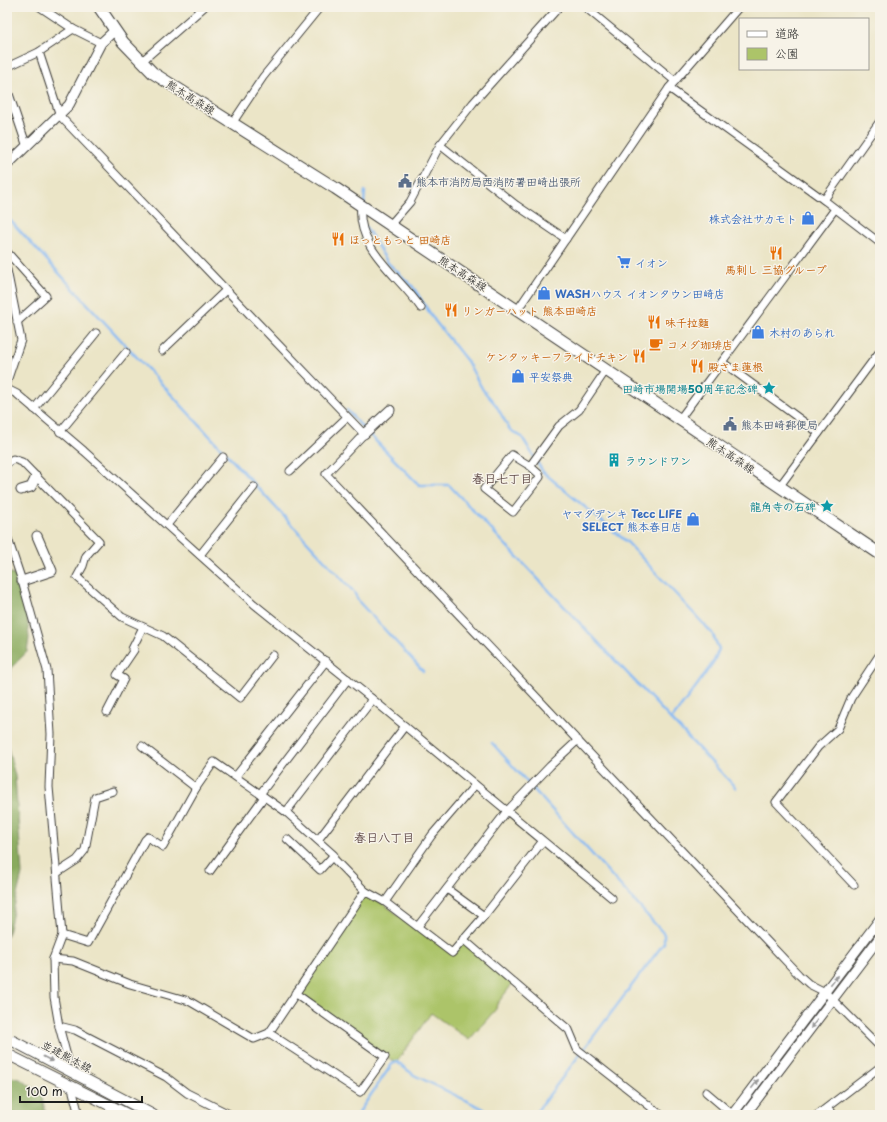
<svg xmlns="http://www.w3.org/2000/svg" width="887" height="1122" font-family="'Playpen Sans','Klee One',sans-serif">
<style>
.green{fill:#acc469;stroke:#647042}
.forest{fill:#89aa5d;stroke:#52633c}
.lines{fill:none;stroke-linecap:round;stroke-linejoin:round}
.stream{stroke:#87baf4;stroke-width:2.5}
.minor-casing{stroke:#3b3a36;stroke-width:9}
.tertiary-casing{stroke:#3b3a36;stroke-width:11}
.secondary-casing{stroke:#3b3a36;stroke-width:12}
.primary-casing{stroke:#3b3a36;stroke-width:13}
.minor{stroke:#fff;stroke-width:7}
.tertiary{stroke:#fff;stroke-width:9}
.secondary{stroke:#fff;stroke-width:10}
.primary{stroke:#fff;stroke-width:11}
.oneway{fill:#999}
.labels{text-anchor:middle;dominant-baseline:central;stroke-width:3;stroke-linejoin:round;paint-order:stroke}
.street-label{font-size:11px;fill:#1c1c1c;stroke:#f7f3e8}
.service-label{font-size:11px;font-weight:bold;fill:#4e5e75;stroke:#f7f3e8;text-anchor:start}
.shop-label{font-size:11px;font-weight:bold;fill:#366cbe;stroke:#f7f3e8;text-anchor:start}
.food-label{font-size:11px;font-weight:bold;fill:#c56008;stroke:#f7f3e8;text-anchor:start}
.culture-label{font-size:11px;font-weight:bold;fill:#0d838f;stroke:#f7f3e8;text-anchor:end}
.neighbourhood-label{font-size:12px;font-weight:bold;fill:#5f4947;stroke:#f7f3e8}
</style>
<rect width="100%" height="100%" fill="#f7f3e8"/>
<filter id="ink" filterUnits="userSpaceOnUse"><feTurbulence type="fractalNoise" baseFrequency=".025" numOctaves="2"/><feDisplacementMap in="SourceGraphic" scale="8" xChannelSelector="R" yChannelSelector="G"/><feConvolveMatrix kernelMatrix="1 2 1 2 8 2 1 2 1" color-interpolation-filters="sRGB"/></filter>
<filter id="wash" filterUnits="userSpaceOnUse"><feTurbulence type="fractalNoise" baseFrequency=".012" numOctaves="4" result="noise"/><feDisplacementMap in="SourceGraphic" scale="16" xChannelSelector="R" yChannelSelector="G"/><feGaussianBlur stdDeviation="0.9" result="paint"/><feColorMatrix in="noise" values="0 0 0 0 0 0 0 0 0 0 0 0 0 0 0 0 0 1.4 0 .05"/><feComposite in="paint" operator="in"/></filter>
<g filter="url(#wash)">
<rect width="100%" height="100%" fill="#ebe5c7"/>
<!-- green -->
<path class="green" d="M365,891L452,953L463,939L513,983L497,1004L496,1009L469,1040L431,1013L396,1063L295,993Z"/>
<!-- forest -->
<g class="forest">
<path d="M7,571L16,576L26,599L29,638L27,652L12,667L7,689Z"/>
<path d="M7,744L15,776L22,874L7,937Z"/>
<path d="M7,1076L20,1079L41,1093L46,1115H7Z"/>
</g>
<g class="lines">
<!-- stream -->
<g class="stream">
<path d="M364,204L365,191"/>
<path d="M8,218L354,592L359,602L423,671"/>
<path d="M366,227L388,263L413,287L435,321L467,361L483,390L496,405L510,430L522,437L543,472L628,543L712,633L719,649L714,661L698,684L671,720"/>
<path d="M347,410L363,428"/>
<path d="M368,433L419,485H449L736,788"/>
<path d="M492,743L664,934V943L534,1115"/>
<path d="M357,1115L392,1064L397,1062L414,1075L496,1115"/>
</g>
</g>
</g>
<g filter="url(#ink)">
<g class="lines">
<!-- minor casing -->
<g class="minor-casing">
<g id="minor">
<path d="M40,7L73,29L101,43"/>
<path d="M585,7L675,81"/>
<path d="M39,52L60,116L363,433L362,436L326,474L799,975L809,984L825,992L880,1047"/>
<path d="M141,62L204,7"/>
<path d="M7,67L39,52L73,29"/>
<path d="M7,88L27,147"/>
<path d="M669,88L824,200L880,243"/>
<path d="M233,122L263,77L320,7"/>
<path d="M440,145L516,205L566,239"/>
<path d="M824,200L880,121"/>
<path d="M361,205C356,250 399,275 421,308"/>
<path d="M390,225L410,202L440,145L473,103L559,7"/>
<path d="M7,252L46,296L17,322"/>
<path d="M7,270L21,340L7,381"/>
<path d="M518,309L669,88L739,7"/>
<path d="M162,351L225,291"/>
<path d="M722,362L819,433"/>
<path d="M7,389L17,394L84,451L254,604L371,698L612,898"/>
<path d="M34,409L96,333"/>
<path d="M679,420L835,209"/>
<path d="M60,432L126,352"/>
<path d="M7,463L13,459L22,462L99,541L86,556L83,566L77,577L122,617L163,636L240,698L273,655"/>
<path d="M530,466L512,455L484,489L513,512L540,477L539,474L530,466L559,426L579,410L606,370"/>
<path d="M290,471L347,417"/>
<path d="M779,487L880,351"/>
<path d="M167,525L223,457"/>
<path d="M7,536L22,581L47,670L51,734L49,787L62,935L53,959L54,997L59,1026L68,1060"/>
<path d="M200,555L254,487"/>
<path d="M107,712L124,679L117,675L134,650L132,649L143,627"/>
<path d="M142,746L196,788"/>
<path d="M236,776L326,661"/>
<path d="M260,794L348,679"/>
<path d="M286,812L334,855L332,857"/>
<path d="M287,839L320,870L332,857L365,891L385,902L452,953L484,916L542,842"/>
<path d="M318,840L405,726"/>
<path d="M210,871L264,797"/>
<path d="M57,873L77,860L85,850L95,797L113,791"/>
<path d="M854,885L776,802L818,747L838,729L851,698L880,654"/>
<path d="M447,889L484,916"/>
<path d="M385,902L432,835L475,785"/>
<path d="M418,926L507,811L550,766L578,740"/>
<path d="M62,935L88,943L145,840L148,837L163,847L196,788L214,762L286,812L369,704L371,698"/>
<path d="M463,939L569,1030L577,1049L661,1115"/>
<path d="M53,959L73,961L130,984L189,1001L254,1039L269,1033L365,891"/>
<path d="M59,1026L75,1030L166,1077L187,1093L231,1115"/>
<path d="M269,1033L360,1092L385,1057L295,993"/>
<path d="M73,1092L79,1115"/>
<path d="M706,1092L733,1115"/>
<path d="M827,1108L833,1115"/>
<path d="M817,1115L880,1067"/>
</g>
</g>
<!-- tertiary casing -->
<g class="tertiary-casing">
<g id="tertiary">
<path d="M7,165L69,105L101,43L114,31"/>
<path d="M363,433L364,434L390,410"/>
<path d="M21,490L31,487L36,477"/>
<path d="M22,581L52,571L37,536"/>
<path d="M732,1115L880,919"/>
<path d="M745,1115L880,937"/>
</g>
</g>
<!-- secondary casing -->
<g class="secondary-casing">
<g id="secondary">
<path d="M13,1041L153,1115"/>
<path d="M7,1054L129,1115"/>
</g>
</g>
<!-- primary casing -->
<g class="primary-casing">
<path id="primary" d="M99,7L123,42L153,73L335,188L880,554"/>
</g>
<!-- minor -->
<use href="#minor" class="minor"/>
<!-- tertiary -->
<use href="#tertiary" class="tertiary"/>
<!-- secondary -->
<use href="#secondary" class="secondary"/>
<!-- primary -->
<use href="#primary" class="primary"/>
</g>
<!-- one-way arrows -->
<defs><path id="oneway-solid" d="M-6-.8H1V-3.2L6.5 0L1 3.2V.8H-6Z"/></defs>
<g class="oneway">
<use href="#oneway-solid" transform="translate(834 980) rotate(-53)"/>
<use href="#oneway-solid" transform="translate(814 1024) rotate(127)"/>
<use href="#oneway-solid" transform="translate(48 1059) rotate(28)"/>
<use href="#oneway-solid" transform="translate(755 1084) rotate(-53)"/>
</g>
</g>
<!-- icons -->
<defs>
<g id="civic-bare" transform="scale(1.08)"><path d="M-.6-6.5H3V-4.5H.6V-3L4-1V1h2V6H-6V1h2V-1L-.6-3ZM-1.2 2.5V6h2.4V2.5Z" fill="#5c6f8a" stroke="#f7f3e8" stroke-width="2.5" paint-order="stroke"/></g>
<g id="shop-bare" transform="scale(1.08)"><path d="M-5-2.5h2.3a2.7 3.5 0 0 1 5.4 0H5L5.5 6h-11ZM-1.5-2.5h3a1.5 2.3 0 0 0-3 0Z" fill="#3f7fe0" stroke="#f7f3e8" stroke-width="2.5" paint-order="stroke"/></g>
<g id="restaurant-bare" transform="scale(1.08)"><path d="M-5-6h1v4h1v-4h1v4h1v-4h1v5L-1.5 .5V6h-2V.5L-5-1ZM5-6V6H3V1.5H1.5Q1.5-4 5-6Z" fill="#e8710a" stroke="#f7f3e8" stroke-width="2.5" paint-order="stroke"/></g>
<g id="supermarket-bare" transform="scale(1.08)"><path d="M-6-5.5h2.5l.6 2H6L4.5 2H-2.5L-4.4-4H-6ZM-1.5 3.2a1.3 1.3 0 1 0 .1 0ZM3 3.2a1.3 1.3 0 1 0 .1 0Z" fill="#3f7fe0" stroke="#f7f3e8" stroke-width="2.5" paint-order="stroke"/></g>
<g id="cafe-bare" transform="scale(1.08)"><path d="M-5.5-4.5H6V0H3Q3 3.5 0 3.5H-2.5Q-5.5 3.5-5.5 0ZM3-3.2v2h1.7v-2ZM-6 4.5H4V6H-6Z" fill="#e8710a" stroke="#f7f3e8" stroke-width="2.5" paint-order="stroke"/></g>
<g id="sight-bare" transform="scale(1.08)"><path d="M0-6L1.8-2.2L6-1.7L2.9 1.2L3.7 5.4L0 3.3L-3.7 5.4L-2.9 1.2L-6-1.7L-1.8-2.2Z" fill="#0f9aa8" stroke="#f7f3e8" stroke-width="2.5" paint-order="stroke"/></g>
<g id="building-bare" transform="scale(1.08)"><path d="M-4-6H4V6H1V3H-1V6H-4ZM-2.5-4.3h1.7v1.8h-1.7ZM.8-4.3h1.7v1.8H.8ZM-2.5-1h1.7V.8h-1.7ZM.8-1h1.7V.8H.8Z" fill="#0f9aa8" stroke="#f7f3e8" stroke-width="2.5" paint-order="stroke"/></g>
</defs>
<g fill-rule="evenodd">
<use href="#civic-bare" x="405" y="181"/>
<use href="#shop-bare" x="808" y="218"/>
<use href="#restaurant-bare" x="338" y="239"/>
<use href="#restaurant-bare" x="776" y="253"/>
<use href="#supermarket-bare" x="624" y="262"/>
<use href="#shop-bare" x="544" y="293"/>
<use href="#restaurant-bare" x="451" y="310"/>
<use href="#restaurant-bare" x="654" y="322"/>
<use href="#shop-bare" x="758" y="332"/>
<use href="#cafe-bare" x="656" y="344"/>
<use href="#restaurant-bare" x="639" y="356"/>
<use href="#restaurant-bare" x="697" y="366"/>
<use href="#shop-bare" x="518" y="376"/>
<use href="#sight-bare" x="769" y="388"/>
<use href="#civic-bare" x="730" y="424"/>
<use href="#building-bare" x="614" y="460"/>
<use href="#sight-bare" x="827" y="506"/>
<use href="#shop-bare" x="693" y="519"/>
</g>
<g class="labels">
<!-- street labels -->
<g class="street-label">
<text transform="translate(191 97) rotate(32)">熊本高森線</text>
<text transform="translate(463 273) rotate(33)">熊本高森線</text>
<text transform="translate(731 455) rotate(34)">熊本高森線</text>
<text transform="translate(67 1056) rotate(28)">並建熊本線</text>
</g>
<!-- service labels -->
<g class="service-label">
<text x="416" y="181">熊本市消防局西消防署田崎出張所</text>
<text x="741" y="424">熊本田崎郵便局</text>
</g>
<!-- shop labels -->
<g class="shop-label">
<text x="797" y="218" text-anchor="end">株式会社サカモト</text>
<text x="635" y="262">イオン</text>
<text x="555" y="293">WASHハウス イオンタウン田崎店</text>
<text x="769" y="332">木村のあられ</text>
<text x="529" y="376">平安祭典</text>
<text x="682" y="513" text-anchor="end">ヤマダデンキ Tecc LIFE<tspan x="682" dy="13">SELECT 熊本春日店</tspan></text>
</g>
<!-- food labels -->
<g class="food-label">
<text x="349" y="239">ほっともっと 田崎店</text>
<text x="776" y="269" text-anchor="middle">馬刺し 三協グループ</text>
<text x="462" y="310">リンガーハット 熊本田崎店</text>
<text x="665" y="322">味千拉麵</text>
<text x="667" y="344">コメダ珈琲店</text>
<text x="628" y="356" text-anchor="end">ケンタッキーフライドチキン</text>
<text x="708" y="366">殿さま蓮根</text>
</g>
<!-- culture labels -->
<g class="culture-label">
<text x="758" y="388">田崎市場開場50周年記念碑</text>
<text x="625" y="460" text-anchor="start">ラウンドワン</text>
<text x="816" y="506">龍角寺の石碑</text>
</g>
<!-- neighbourhood labels -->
<g class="neighbourhood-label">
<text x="502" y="478">春日七丁目</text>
<text x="384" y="837">春日八丁目</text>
</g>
</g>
<!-- margin -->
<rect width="887" height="1122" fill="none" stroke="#f7f3e8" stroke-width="24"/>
<!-- legend -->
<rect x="739" y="18" width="130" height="52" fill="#f7f3e8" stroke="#9f9d96"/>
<rect x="747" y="31" width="20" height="6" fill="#ffffff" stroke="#9f9d96"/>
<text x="775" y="38" font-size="12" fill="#1c1c1c">道路</text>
<rect x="747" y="48" width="20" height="12" fill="#acc469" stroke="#9f9d96"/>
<text x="775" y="58" font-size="12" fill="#1c1c1c">公園</text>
<!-- scale -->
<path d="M20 1096v6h122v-6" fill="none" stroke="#1c1c1c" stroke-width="2"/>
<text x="26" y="1096" font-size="12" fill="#1c1c1c" stroke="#f7f3e8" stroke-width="3" paint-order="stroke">100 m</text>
</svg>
